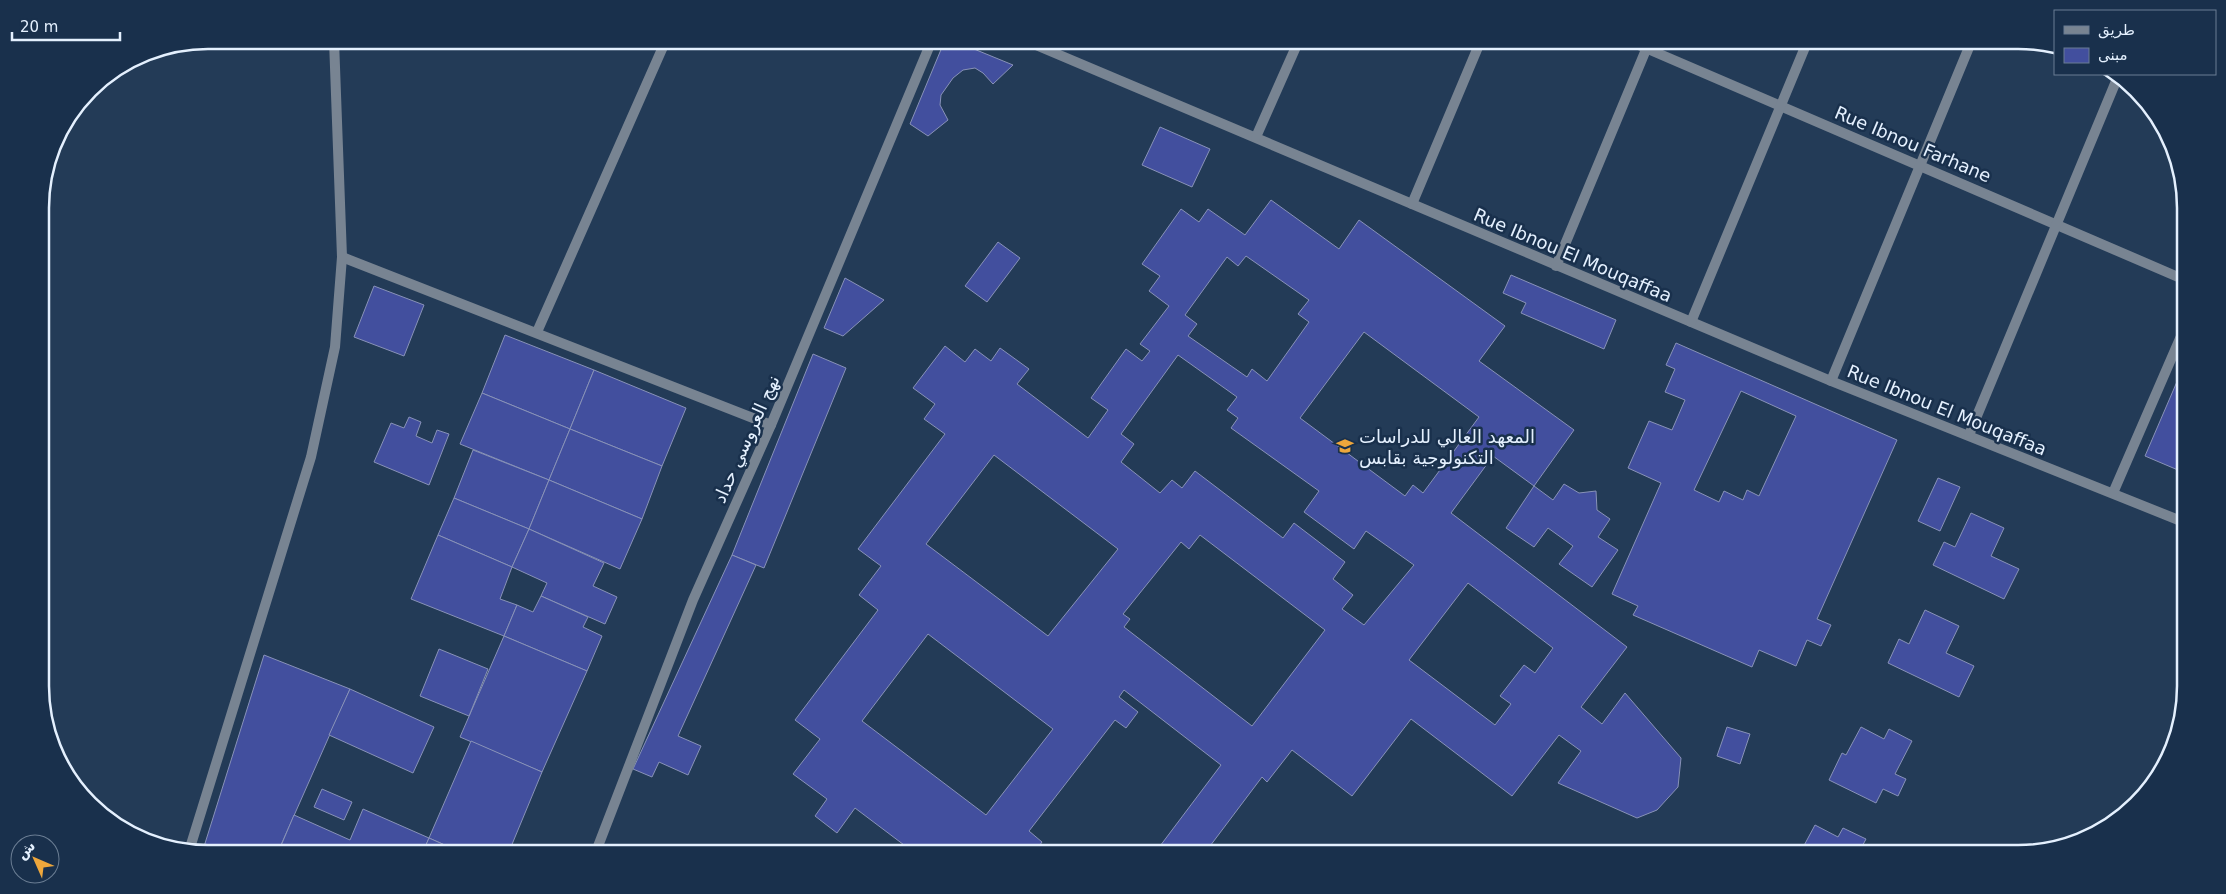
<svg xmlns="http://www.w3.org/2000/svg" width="2226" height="894" font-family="'DejaVu Sans',Vazirmatn,sans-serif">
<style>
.building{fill:#424f9e;stroke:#8892b8;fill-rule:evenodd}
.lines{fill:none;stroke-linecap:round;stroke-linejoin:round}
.street{stroke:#788492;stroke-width:10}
.labels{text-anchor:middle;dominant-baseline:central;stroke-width:5;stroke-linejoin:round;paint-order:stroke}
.street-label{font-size:18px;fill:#e4f0fe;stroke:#19304c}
.poi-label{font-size:18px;fill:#e4f0fe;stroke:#19304c;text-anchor:start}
.rim{fill:none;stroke:#e4f0fe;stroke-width:2.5}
</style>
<rect width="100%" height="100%" fill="#233b57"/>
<!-- building -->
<g class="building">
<path d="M945,40H952L1013,65L993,84L983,73L975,68L963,70L953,78L941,95L940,105L948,120L928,136L910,124Z"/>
<path d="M1160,127L1210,149L1192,187L1142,165Z"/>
<path d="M1271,200L1339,249L1359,220L1505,326L1479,361L1574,430L1534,486L1493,456L1451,513L1627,647L1581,707L1602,724L1625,693L1681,758L1678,787L1657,810L1637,818L1558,783L1581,751L1559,735L1512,796L1411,719L1352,796L1292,750L1267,782L1262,777L1204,854H1154L1221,765L1124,690L1119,697L1138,712L1126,728L1115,720L1029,831L1042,842L1035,852L1037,854H916L855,808L837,833L815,816L827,799L793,774L820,739L795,720L878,610L859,595L881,566L858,549L945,434L924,419L935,404L913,388L945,346L965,362L975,349L991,361L1000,348L1029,369L1017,384L1088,438L1108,410L1091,398L1126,349L1142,361L1150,351L1140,344L1169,306L1149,291L1160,276L1142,264L1181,209L1199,222L1208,209L1245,235ZM1246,256L1309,300L1298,314L1309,322L1267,381L1252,369L1247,377L1188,336L1197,324L1185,315L1227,257L1238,266ZM1364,332L1479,417L1423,493L1413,485L1405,496L1300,418ZM1178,355L1237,397L1227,410L1238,418L1231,428L1319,491L1304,512L1354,549L1366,531L1414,565L1364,625L1342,609L1353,595L1333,579L1345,562L1294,523L1283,538L1195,471L1182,488L1172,480L1160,493L1121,462L1134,444L1121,434ZM994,455L1118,549L1048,636L926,544ZM1200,535L1325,630L1252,726L1124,627L1130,619L1123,614L1181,542L1189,549ZM1468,583L1553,648L1535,673L1524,665L1500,696L1511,704L1495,725L1409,660ZM928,634L1053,729L986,815L862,721Z"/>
<path d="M998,242L1020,258L987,302L965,286Z"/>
<path d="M1511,275L1616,320L1604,349L1521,313L1526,303L1503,293Z"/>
<path d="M845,278L884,300L843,336L824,328Z"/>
<path d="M374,286L424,305L404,356L354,337Z"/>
<path d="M505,335L594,370L570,429L482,393Z"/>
<path d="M1676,343L1897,440L1817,619L1831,625L1821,646L1807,640L1796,666L1759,650L1752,667L1633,615L1638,606L1612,594L1661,483L1628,468L1649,421L1672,430L1685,400L1665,392L1675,369L1666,365ZM1741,391L1796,416L1759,496L1747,490L1743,500L1724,491L1719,502L1694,490Z"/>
<path d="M813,354L846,368L764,568L732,555Z"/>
<path d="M2185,363V473L2145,456Z"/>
<path d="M594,370L686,408L662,466L570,429Z"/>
<path d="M482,393L570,429L549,480L460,444Z"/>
<path d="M409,417L421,422L416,436L432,443L437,430L449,434L429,485L374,462L391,423L404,428Z"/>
<path d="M570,429L662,466L642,519L549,480Z"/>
<path d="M473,450L549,480L529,529L454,498Z"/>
<path d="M1938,478L1960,487L1940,531L1918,521Z"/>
<path d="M549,480L642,519L620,569L529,529Z"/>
<path d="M1564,484L1579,493L1596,491L1597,510L1610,519L1598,537L1618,550L1592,587L1559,564L1573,546L1548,528L1534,547L1506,528L1534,486L1553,500Z"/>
<path d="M454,498L529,529L512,567L438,535Z"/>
<path d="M1971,513L2004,528L1991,556L2019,569L2004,599L1933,565L1944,542L1955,547Z"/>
<path d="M529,529L604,563L593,586L617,597L605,624L541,596L547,583L512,567Z"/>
<path d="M438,535L512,567L500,599L517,605L504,636L411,599Z"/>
<path d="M732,555L756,565L678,736L701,746L688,775L659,762L652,777L633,769Z"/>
<path d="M541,596L588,617L583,627L602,636L587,671L504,636L517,605L533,612Z"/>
<path d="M1925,610L1959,626L1946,653L1974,666L1959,697L1888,663L1899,639L1909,644Z"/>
<path d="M504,636L587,671L542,772L460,737Z"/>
<path d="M439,649L488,669L469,716L420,696Z"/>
<path d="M264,655L350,689L277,854L202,853Z"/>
<path d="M350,689L434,727L413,773L329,735Z"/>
<path d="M1727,727L1750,734L1740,764L1717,756Z"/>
<path d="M1861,727L1884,739L1889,729L1912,741L1895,774L1906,779L1898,796L1883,789L1876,803L1829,780L1842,753L1846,755Z"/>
<path d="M471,741L542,772L508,854H465L429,838Z"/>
<path d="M322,789L352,802L344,820L314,807Z"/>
<path d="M363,809L429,838L422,854H292L280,848L294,815L350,840Z"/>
<path d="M1815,825L1838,837L1843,828L1866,839L1858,854H1795L1796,851L1800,853Z"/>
<path d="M429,838L465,854H422Z"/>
</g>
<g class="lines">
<!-- street -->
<g class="street">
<path d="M1024,40L1831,381L2186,523"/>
<path d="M1627,40L2185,280"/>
<path d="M1256,137L1299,40"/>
<path d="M1412,204L1481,40"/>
<path d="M342,257L771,425"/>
<path d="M1556,266L1650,40"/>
<path d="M1691,322L1808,40"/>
<path d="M537,332L666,40"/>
<path d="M1831,381L1972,40"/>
<path d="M1969,435L2119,74"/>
<path d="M2113,493L2185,327"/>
<path d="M189,851L311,457L335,347L342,257L334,40"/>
<path d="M595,854L693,600L771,425L932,40"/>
</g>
</g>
<!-- icons -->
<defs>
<g id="university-bare" transform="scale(1.35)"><path d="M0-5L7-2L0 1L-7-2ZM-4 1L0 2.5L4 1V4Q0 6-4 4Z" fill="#eea73c" stroke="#19304c" stroke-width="2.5" paint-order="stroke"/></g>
</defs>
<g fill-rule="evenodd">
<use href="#university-bare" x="1345" y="446"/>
</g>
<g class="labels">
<!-- street labels -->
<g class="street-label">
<text transform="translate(1913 144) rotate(23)">Rue Ibnou Farhane</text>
<text transform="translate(1573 255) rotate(23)">Rue Ibnou El Mouqaffaa</text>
<text transform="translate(1947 410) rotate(22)">Rue Ibnou El Mouqaffaa</text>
<text transform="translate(746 439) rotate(-66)">نهج العروسي حداد</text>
</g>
<!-- poi labels -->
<g class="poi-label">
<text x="1359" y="436">المعهد العالي للدراسات<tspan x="1359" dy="21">التكنولوجية بقابس</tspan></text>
</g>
</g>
<!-- crop -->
<path d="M0 0H2226V894H0ZM208 49H2018A159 159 0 0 1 2177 208V686A159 159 0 0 1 2018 845H208A159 159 0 0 1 49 686V208A159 159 0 0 1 208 49Z" fill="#19304c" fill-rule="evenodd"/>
<path class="rim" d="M208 49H2018A159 159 0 0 1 2177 208V686A159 159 0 0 1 2018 845H208A159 159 0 0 1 49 686V208A159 159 0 0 1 208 49Z"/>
<!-- legend -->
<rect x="2054" y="10" width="162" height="65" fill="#19304c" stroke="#6a7d93"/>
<rect x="2064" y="26" width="25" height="8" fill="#788492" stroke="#6a7d93"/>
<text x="2098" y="35" font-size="15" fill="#e4f0fe">طريق</text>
<rect x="2064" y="48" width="25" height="15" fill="#424f9e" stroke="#6a7d93"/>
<text x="2098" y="60" font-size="15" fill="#e4f0fe">مبنى</text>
<!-- north arrow -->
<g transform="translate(35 859) rotate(315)"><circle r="24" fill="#19304c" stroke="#6a7d93"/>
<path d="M0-4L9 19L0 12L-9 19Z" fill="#eea73c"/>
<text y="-8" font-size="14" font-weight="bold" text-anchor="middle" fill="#e4f0fe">ش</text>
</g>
<!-- scale -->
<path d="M12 32v8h108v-8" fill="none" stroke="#e4f0fe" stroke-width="2.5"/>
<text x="20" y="32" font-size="15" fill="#e4f0fe" stroke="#19304c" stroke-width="4" paint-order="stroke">20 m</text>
</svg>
